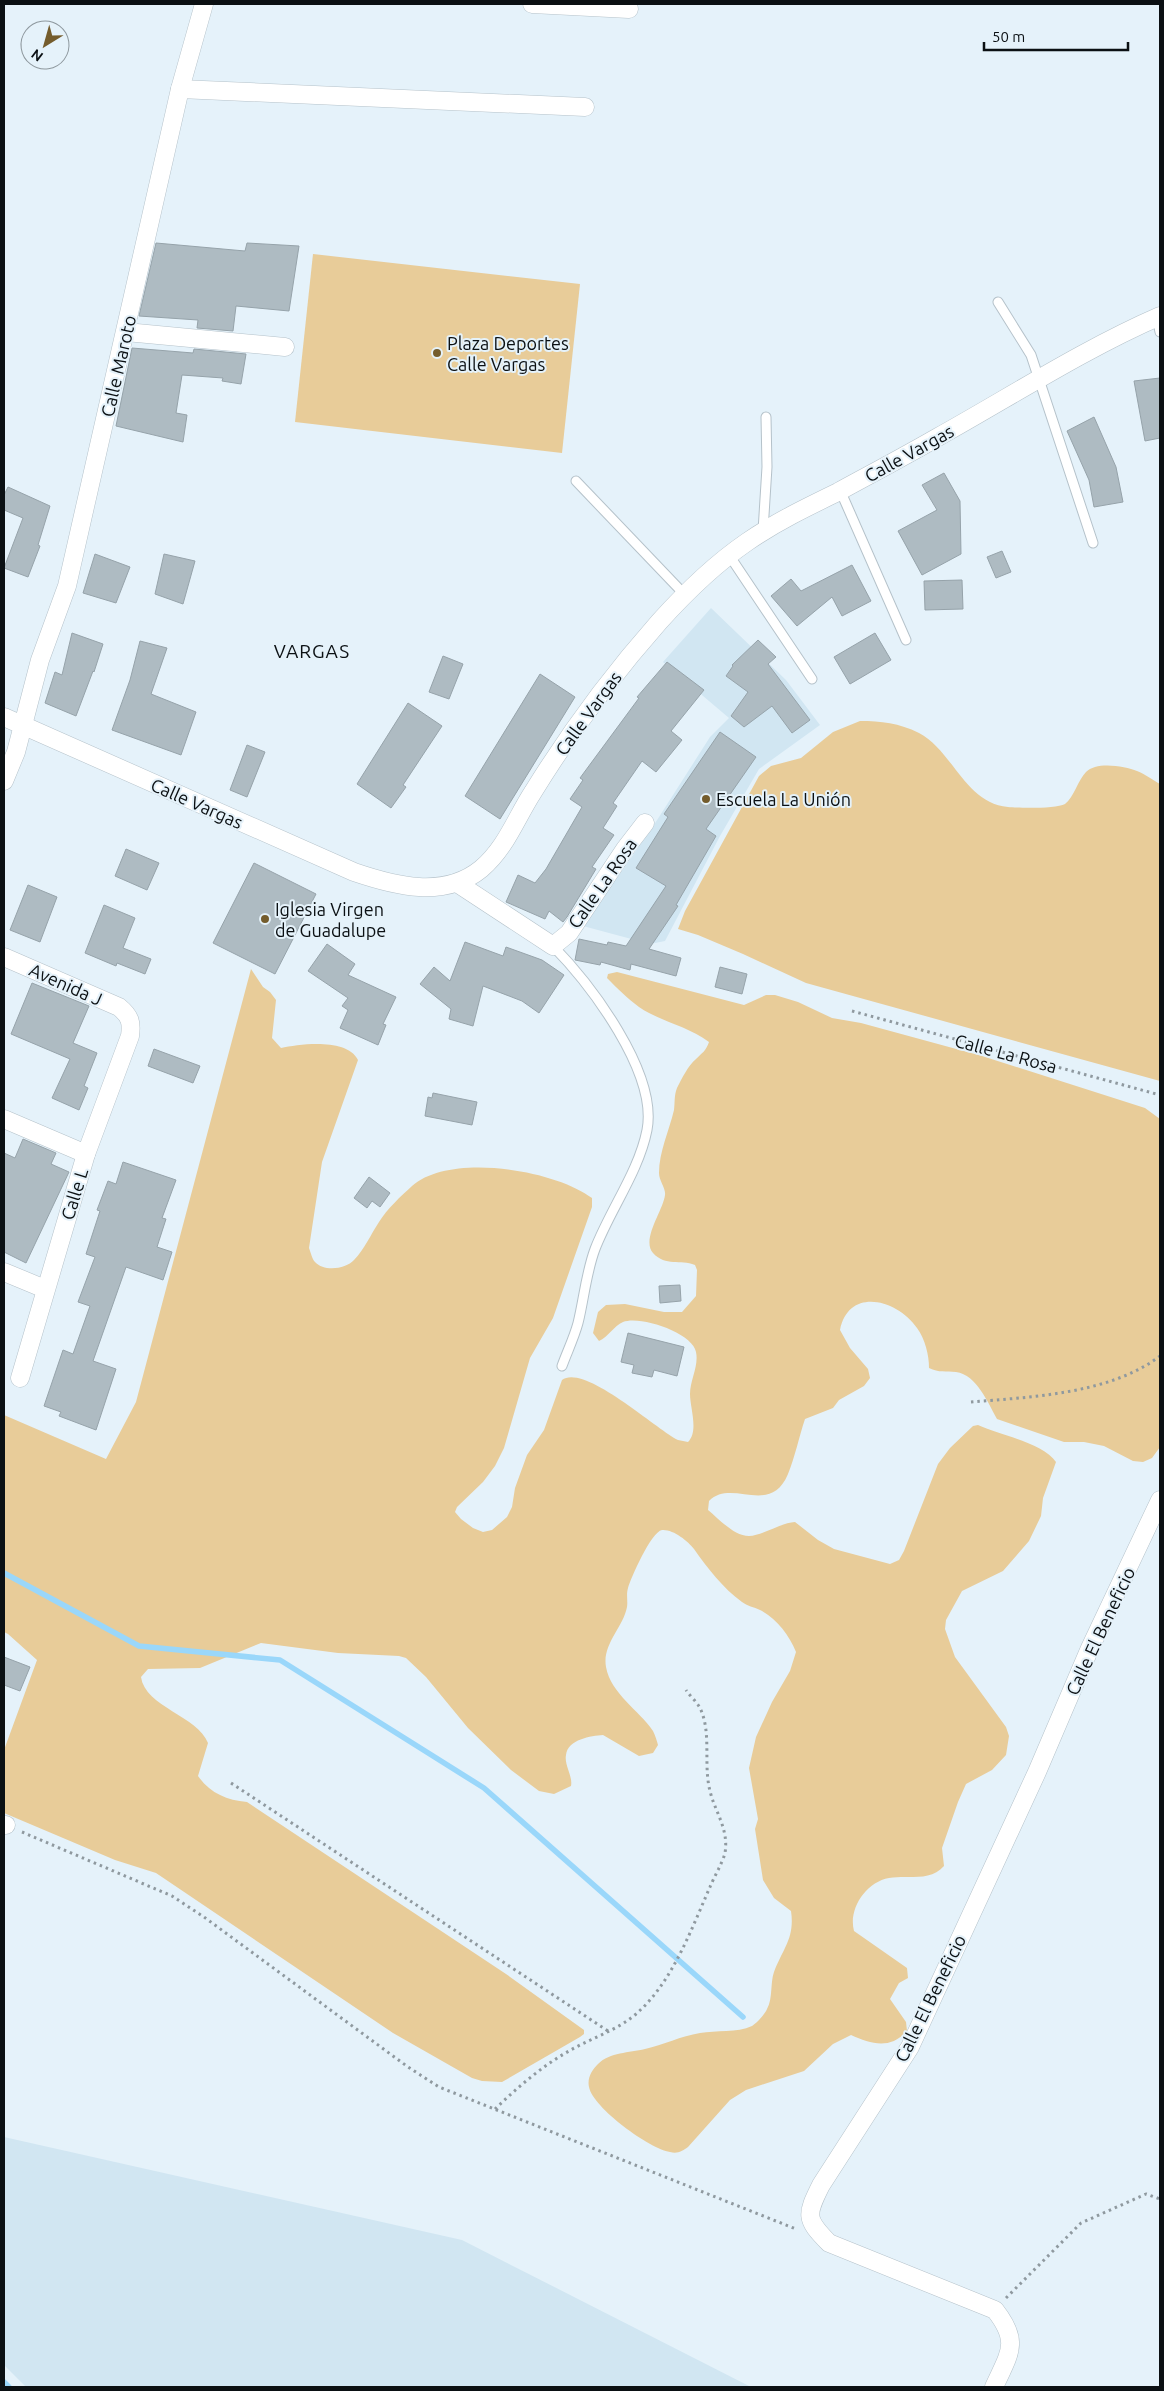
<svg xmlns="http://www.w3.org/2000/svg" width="1164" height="2391" font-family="Ubuntu,sans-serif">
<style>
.built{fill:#d1e6f2}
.green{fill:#e8cc99}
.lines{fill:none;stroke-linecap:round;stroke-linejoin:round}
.stream{stroke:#9ad7fa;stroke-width:5.5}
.building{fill:#aebbc2;stroke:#96a3aa}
.service-casing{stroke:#b5c2ca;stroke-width:11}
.minor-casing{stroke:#b5c2ca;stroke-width:19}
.path{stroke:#8f999f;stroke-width:3;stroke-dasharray:2.5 4;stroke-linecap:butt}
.service{stroke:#fff;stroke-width:9}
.minor{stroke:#fff;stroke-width:18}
.poi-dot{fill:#745c2c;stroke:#e5f2fa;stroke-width:2}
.labels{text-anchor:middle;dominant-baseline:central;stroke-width:4;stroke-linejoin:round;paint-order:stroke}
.poi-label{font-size:18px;fill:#0b1013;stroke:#e5f2fa;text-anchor:start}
.street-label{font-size:18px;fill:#0b1013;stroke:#e5f2fa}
.neighbourhood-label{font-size:19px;letter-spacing:1px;fill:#0b1013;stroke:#e5f2fa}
</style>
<rect width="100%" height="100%" fill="#e5f2fa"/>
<!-- built -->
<g class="built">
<path d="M711,608L786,680L820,725L759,769L720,836L665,941L650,944L583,926L652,828L710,737L729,718L663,662Z"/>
<path d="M4,2137L462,2240L751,2387H26L4,2365Z"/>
</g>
<!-- green -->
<g class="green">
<path d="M313,254L580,284L562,453L295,422Z"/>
<path d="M860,721C881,721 899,723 919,733C953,751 965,803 1008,807C1018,808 1056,809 1065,804C1074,797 1078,780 1086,772C1096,761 1125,766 1137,771C1145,774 1153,780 1160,784V1081L806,983L743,954L698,935L678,929L685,911L759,776L771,766L801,758L833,732Z"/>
<path d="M251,969L263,987L270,992L276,1000L272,1038L281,1048C301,1044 347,1038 358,1060L322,1162L309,1248C311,1253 312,1259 315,1262C324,1272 346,1269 354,1260C364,1250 371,1234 379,1222C387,1209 401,1196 412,1186C450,1152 555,1170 592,1198V1207L553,1318L530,1358L504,1448L495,1466L483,1482L457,1507L455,1512L461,1519L473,1528L483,1532L492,1530L507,1517L512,1507L515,1488L527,1455L544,1430L562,1380C584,1363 656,1429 678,1440L688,1442C699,1431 690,1408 690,1394C690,1380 699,1366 696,1352C693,1333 640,1315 623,1322C614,1326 608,1337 599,1341L593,1333L598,1312L606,1305L625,1304L664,1312H682L696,1296L697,1270L695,1265C680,1259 666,1267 653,1253C641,1239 663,1211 665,1195C666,1188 659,1181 659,1173C659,1152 669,1131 674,1110C675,1103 674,1095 677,1088C682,1078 688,1066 696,1059C702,1053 706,1051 709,1042C688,1026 661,1022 639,1007C628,999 617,988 607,978L608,974L617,972L744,1005L766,995H775L798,1002L832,1018L861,1023L982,1056L1145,1108L1160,1119V1447L1152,1458L1143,1462L1133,1461L1104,1446L1084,1442H1064L997,1419C988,1403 977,1375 956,1372C946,1371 939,1373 929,1368C929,1355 925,1339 917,1328C898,1300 849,1286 840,1330L850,1348L868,1369L870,1378L864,1386L839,1400L833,1408L805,1419C799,1437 795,1457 788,1474C770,1517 732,1478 709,1501L708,1510C719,1519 734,1536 749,1536C762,1536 780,1523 795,1522L818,1540L834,1549L890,1564L899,1560L904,1551L938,1464L950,1448L973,1426L978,1425C1000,1435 1043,1443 1056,1462L1043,1498L1041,1516L1029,1541L1003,1571L962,1591L946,1620L945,1629L955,1657L1006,1727L1009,1736L1006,1755L992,1770L966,1784L958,1802L942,1848L944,1866C930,1882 908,1875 889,1878C866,1882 848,1909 854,1931L907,1968L908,1978L899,1983L890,1999L906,2022L907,2031C890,2050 871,2044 851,2035L833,2044L804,2071L746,2090L730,2100L688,2147C682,2151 678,2154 670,2152C650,2149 593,2108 589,2087C587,2078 592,2070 598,2064C610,2052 629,2053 645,2049C663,2045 681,2036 700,2033C716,2030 737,2033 752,2026C757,2023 765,2014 767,2009C773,1998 770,1983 774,1972C783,1948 795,1938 791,1911L774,1898L763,1880L755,1829L758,1819L749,1768L756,1737L772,1702L790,1671L796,1652C789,1635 777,1619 760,1610C754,1607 747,1606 742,1602C723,1588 708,1569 694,1549C688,1541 673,1529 662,1530C651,1532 631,1578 628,1588C626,1595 628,1601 627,1607C623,1628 602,1644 606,1667C611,1694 639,1710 653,1731C655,1735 657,1741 658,1745L653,1753L639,1756L603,1735C591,1736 568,1739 566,1755C564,1765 573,1776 571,1786L554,1794L539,1791L511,1770L468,1728L426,1677L406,1658L399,1656L338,1653L261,1643L200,1668L148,1669L141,1677C145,1707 198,1716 208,1743L198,1776C210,1793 226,1800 247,1802L506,1974L584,2030V2034L580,2037L502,2082L482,2081L472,2078L393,2033L156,1873L115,1860L4,1813V1750L37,1660L8,1634L4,1632V1415L106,1459L136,1402Z"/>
</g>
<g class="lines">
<!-- stream -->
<g class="stream">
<path d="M4,1573L139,1646L280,1660L484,1788L743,2017"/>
<path d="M4,2382L9,2387"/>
</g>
</g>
<!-- building -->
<g class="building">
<path d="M156,243L245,251L247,243L299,246L289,311L236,306L233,331L197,328L198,320L139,316Z"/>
<path d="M132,348L193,353L194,349L246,354L241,384L222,381L223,378L182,375L176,413L187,415L183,442L116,426Z"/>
<path d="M1160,378V438L1145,441L1134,381Z"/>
<path d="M1094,417L1116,467L1123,502L1094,507L1089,480L1067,431Z"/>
<path d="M944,473L960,501L961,554L922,575L898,531L937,510L922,485Z"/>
<path d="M8,487L50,506L38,545L40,546L28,577L4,568L23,518L4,510V495Z"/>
<path d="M1002,551L1011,572L996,578L987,557Z"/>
<path d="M95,554L130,567L116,603L83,593Z"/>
<path d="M164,554L195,561L183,604L155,594Z"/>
<path d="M852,565L871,601L842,616L832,597L797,626L771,596L791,579L801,591Z"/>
<path d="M962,580L963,609L925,610L924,581Z"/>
<path d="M72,633L103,644L94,672L93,671L76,716L45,703L55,672L62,675Z"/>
<path d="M875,633L891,660L850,684L834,657Z"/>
<path d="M758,640L776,657L768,664L810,720L792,733L772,706L744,727L731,716L748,692L726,676L733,666L732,665Z"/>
<path d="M140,641L167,648L151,694L196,712L181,755L112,730L130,680Z"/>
<path d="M443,656L463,664L449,699L429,692Z"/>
<path d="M667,662L704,690L671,731L682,740L656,772L642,761L613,803L617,806L603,828L614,835L592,867L596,869L567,917L563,922L549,911L545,919L506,902L518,875L535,883L546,869L582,807L570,799L583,780L580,778L639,698L637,697Z"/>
<path d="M540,674L575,697L500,819L465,796Z"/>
<path d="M408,703L442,726L403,785L406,787L391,808L357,784Z"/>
<path d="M720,732L756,757L706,829L716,836L676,905L678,906L649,949L681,958L676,976L631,964L630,970L601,962L600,965L575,960L579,939L607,945L608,942L626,946L666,886L636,868L668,817L664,814Z"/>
<path d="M247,745L265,752L247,797L230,790Z"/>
<path d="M126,849L159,863L147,890L115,876Z"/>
<path d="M254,863L316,894L275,974L213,943Z"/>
<path d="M28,885L57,897L40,942L10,930Z"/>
<path d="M104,905L135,918L123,948L151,959L145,974L117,963L116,966L85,953Z"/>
<path d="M465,942L503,956L506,947L542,960L564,975L539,1013L522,1001L483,986L473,1026L449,1019L451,1009L420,984L434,967L450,981Z"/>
<path d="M327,944L355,964L348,975L396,997L383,1024L386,1025L378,1045L340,1028L348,1010L342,1006L348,998L308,971Z"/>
<path d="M720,967L747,974L742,994L715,987Z"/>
<path d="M32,983L89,1006L73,1043L97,1053L84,1086L88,1088L79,1110L52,1098L70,1059L11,1034Z"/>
<path d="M154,1049L200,1066L193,1083L148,1066Z"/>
<path d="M433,1093L477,1102L472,1125L425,1116L428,1097L432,1098Z"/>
<path d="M23,1139L56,1153L51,1164L69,1172L26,1263L4,1252V1153L15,1158Z"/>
<path d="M123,1162L176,1180L162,1218L166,1219L157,1247L172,1252L163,1280L126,1267L93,1361L116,1369L96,1430L59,1416L61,1412L44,1406L63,1350L73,1354L90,1306L78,1302L95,1257L86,1254L100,1211L97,1210L108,1181L116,1184Z"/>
<path d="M369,1177L390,1193L380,1207L372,1201L367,1208L354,1198Z"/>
<path d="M680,1285L681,1301L660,1303L659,1286Z"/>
<path d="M628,1333L684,1347L677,1376L654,1370L652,1377L632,1373L634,1365L621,1362Z"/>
<path d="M4,1657L30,1667L20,1691L4,1685Z"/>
</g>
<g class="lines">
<!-- service casing -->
<g class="service-casing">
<g id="service">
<path d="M998,302L1031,355L1093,543"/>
<path d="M1157,317L1160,332"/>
<path d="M576,481L685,595"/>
<path d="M840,490L906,640"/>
<path d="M763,531L767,467L766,417"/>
<path d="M729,555L812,679"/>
<path d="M553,946C591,985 658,1073 647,1130C639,1171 610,1210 595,1249C586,1273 584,1299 578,1323C574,1338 567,1352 562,1366"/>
</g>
</g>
<!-- minor casing -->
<g class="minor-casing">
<g id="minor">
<path d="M532,4L629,9"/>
<path d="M180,89L585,107"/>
<path d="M126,332L285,347"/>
<path d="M4,717L354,872C395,886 444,899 481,869C506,848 516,818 533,792C570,732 613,674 659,622C686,592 715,564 747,542C776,522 807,507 838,492C871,474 905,456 938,437C1010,397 1084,349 1160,316"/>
<path d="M4,781L16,752L40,660L67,586L180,89L204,4"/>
<path d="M457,883L553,946L569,933L625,849L645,823"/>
<path d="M4,957L119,1007C130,1016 132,1022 130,1036L86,1154L20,1378"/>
<path d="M4,1119L86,1154"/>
<path d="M4,1272L45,1289"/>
<path d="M4,1825H6"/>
<path d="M994,2387C1010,2352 1020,2342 995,2310L829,2243C805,2219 806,2215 821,2185L910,2047L1037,1772L1090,1648L1160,1500"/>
</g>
</g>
<!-- path -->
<g class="path">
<path d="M852,1011L1160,1095"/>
<path d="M971,1402C1031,1397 1110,1394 1160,1356"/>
<path d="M231,1783L608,2031"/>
<path d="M22,1832L172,1896L204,1917L408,2067L439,2087L796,2229"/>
<path d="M495,2109C517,2088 542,2066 569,2051C591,2038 616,2031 636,2014C672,1983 691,1930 710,1887C714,1877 722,1864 725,1853C729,1829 715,1812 710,1791C703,1764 712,1733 700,1708C697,1702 690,1696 686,1690"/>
<path d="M1006,2298L1081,2223L1146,2194L1160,2199"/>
</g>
<!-- service -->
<use href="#service" class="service"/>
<!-- minor -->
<use href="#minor" class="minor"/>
</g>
<!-- markers -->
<g class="poi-dot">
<circle cx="437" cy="353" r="5"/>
<circle cx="706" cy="799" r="5"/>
<circle cx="265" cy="919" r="5"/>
</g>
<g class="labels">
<!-- poi labels -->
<g class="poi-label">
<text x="447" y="343">Plaza Deportes<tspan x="447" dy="21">Calle Vargas</tspan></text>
<text x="716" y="799">Escuela La Unión</text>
<text x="275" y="909">Iglesia Virgen<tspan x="275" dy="21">de Guadalupe</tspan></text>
</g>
<!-- street labels -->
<g class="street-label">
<text transform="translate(118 366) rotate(-77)">Calle Maroto</text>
<text transform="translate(909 453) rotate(-29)">Calle Vargas</text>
<text transform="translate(588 713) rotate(-54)">Calle Vargas</text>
<text transform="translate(197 803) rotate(24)">Calle Vargas</text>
<text transform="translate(602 883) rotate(-55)">Calle La Rosa</text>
<text transform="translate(66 984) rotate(24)">Avenida J</text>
<text transform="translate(1006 1053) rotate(15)">Calle La Rosa</text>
<text transform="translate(74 1194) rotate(-73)">Calle L</text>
<text transform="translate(1100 1631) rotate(-65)">Calle El Beneficio</text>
<text transform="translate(930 1998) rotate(-64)">Calle El Beneficio</text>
</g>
<!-- neighbourhood labels -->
<g class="neighbourhood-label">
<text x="312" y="651">VARGAS</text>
</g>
</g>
<!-- border -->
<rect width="1164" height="2391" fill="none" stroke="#0b1013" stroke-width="10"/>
<!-- north arrow -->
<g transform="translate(45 45) rotate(217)"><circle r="24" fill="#e5f2fa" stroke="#8e989e"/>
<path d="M0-4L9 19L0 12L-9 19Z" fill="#745c2c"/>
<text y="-8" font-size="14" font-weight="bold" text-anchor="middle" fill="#0b1013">N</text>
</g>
<!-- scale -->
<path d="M984 42v8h144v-8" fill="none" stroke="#0b1013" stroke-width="2.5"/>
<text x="992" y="42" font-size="15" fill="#0b1013" stroke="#e5f2fa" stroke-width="4" paint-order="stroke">50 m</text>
</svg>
